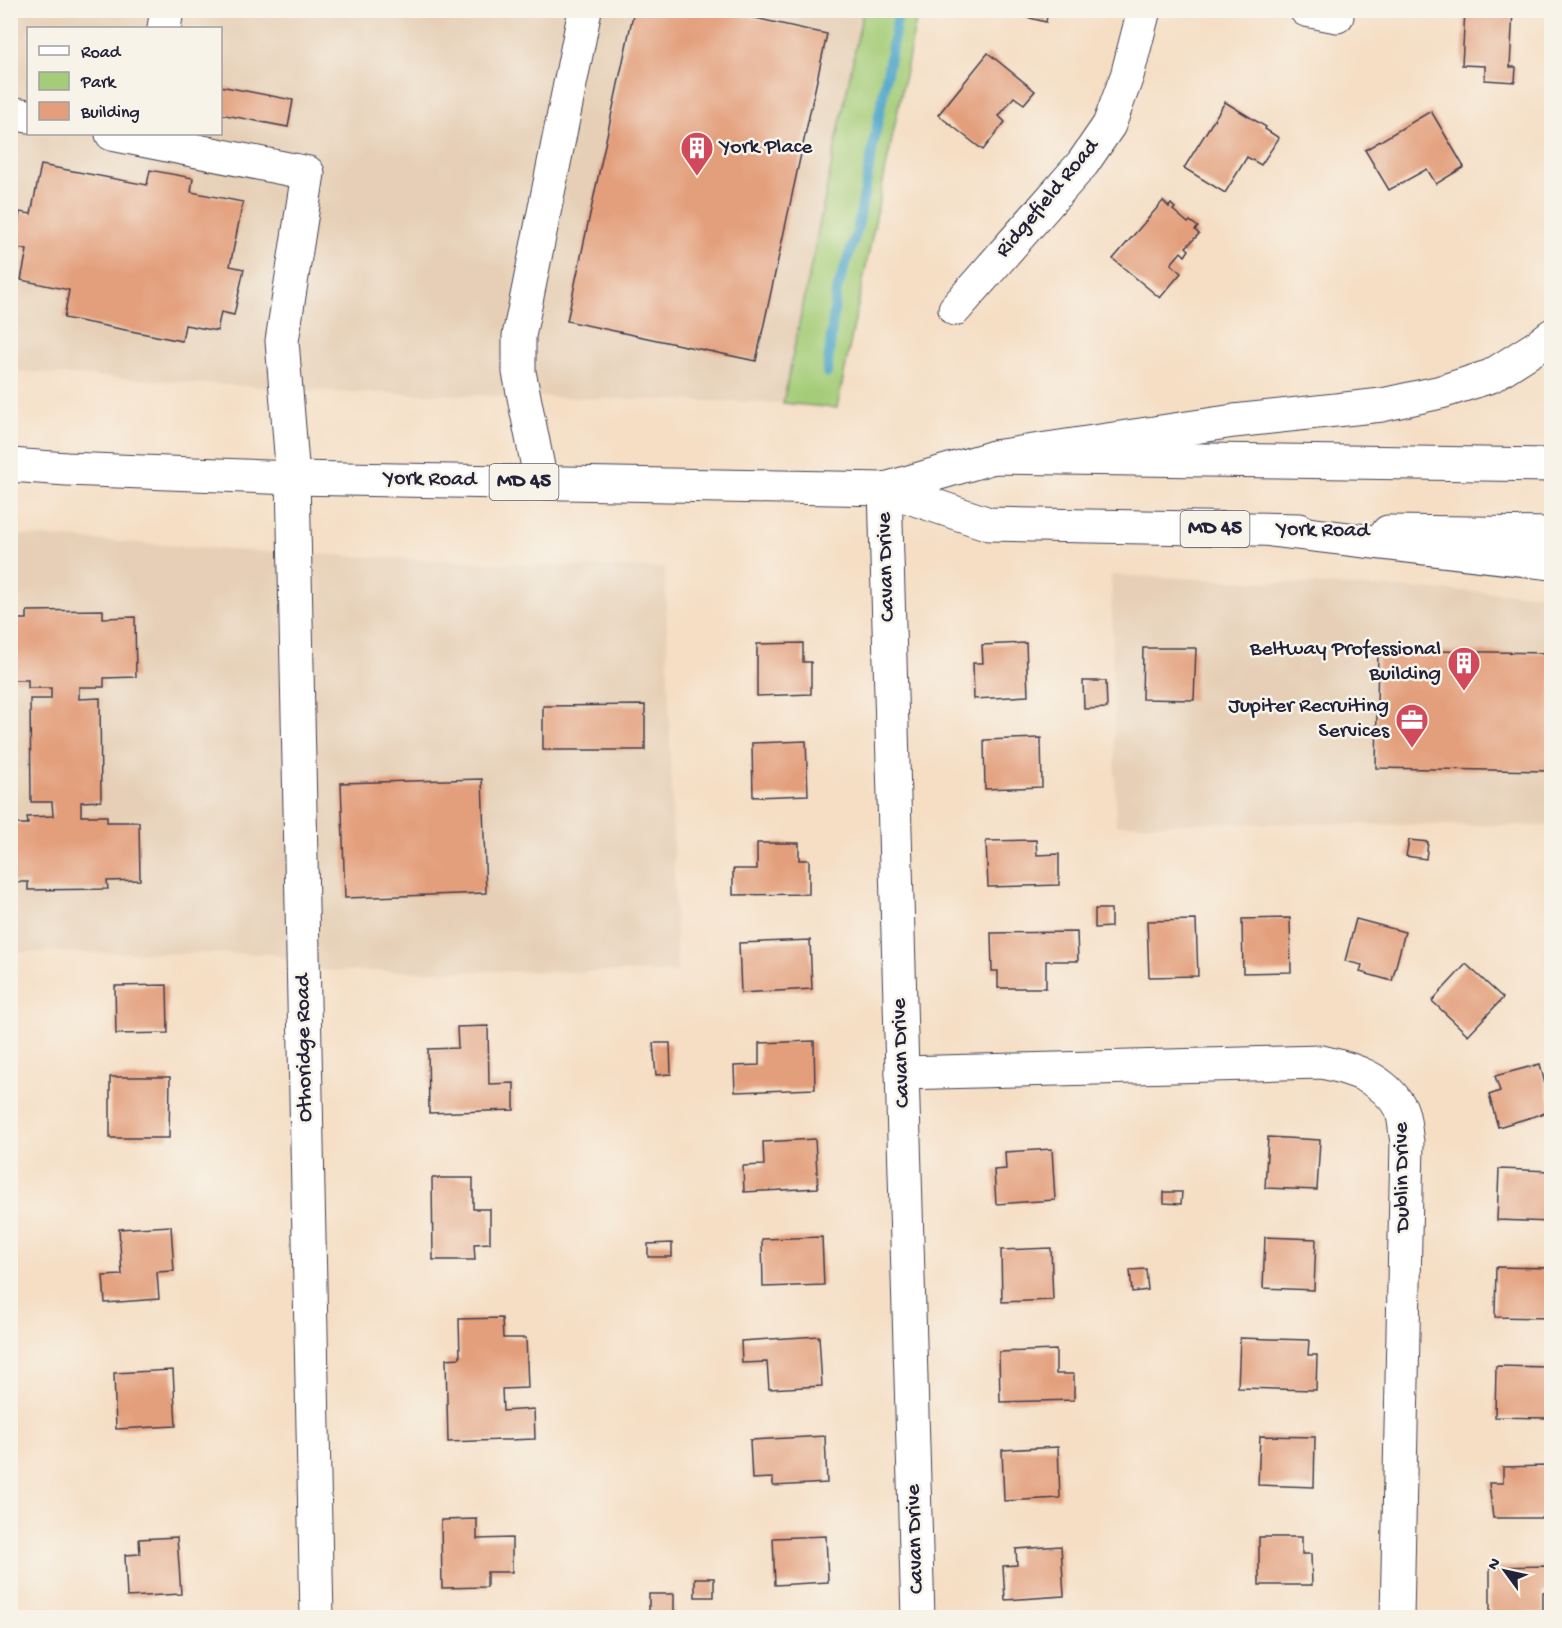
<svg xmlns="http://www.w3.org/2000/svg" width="1562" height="1628" font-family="'Gochi Hand',sans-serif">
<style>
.built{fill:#e6cfb6;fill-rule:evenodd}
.green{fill:#a5cd79;stroke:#64785a;stroke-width:1.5}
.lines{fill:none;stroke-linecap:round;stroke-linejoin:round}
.stream{stroke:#4ca4c9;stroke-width:10}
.building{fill:#e39f7b}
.minor-casing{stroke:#423e50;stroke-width:35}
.major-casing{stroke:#423e50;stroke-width:35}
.highway-casing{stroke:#423e50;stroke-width:35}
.minor{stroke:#fff;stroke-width:33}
.major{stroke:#fff;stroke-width:33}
.highway{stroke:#fff;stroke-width:33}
.labels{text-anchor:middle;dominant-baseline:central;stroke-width:5;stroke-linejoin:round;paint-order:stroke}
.shield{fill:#f7f3e8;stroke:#62616f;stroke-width:1.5}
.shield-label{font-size:21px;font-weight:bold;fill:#22223b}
.poi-label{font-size:22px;fill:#22223b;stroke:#f7f3e8;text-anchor:end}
.street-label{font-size:22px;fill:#22223b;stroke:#f7f3e8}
</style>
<rect width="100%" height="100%" fill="#f7f3e8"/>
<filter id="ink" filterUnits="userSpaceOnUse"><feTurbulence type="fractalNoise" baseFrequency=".0167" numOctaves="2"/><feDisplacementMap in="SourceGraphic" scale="12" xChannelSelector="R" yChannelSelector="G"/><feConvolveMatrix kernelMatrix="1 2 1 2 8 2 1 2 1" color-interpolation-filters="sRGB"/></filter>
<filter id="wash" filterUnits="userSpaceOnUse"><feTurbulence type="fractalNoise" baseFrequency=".008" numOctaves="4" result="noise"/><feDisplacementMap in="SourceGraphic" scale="24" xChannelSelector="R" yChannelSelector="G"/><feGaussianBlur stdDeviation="1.35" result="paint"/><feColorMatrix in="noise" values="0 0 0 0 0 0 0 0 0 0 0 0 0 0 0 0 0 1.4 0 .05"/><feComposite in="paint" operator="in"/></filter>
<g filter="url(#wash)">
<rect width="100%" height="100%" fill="#f5dec4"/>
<!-- built -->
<g class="built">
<path d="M10,11H863L783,403L337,392L11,371ZM28,28H220V134H28Z"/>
<path d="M10,534L236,550L548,566L665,568L677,972L326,971L271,954L11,952Z"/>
<path d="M1111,575L1551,595V826L1214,823L1116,825Z"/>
</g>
<!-- green -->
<path class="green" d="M863,11H918L837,408L783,403Z"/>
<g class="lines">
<!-- stream -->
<path class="stream" d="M827,373L836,293L857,231L899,10"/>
</g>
<g id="blocks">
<!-- building -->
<g class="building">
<path d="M634,10H719L827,34L756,361L567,321Z"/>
<path d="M998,10H1048L1046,22Z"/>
<path d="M1465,10H1513L1510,67H1516L1515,82L1485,80V66L1462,65Z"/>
<path d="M988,53L1035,91L1024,104L1014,97L999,116L1005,122L983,150L938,115Z"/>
<path d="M220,86L293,100L288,127L220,114Z"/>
<path d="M1225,102L1266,127L1265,129L1279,138L1261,165L1247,157L1225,193L1184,168Z"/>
<path d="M1431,111L1464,167L1436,184L1427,169L1389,190L1365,150Z"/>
<path d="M41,165L147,185L150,170L193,178L191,192L243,202L230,266L244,269L234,315L221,312L217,331L185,325L182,341L64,318L69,290L21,280L27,250L13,247L20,212L31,214Z"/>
<path d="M1163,201L1169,207L1171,204L1175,208L1173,210L1188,223L1190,221L1198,227L1195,230L1199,234L1186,247L1189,250L1185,256L1181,252L1171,264L1181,273L1160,298L1113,259Z"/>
<path d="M103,610V618L135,617L136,677L104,678V687H79V699L100,698L101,801L81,802V816H107V822H139L140,880L107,881L108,889L28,890V882H10V824H28L27,817L53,816L52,802H31L30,699H51V688H28V680H10V619H27V611Z"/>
<path d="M803,643V662H811V694L757,696V644Z"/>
<path d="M1026,643L1028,696L974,699L973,663H983L982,645Z"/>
<path d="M1143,648H1196L1194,700L1142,699Z"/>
<path d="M1378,650L1552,653L1551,771L1376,768Z"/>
<path d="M1083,681H1106L1107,708L1084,709Z"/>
<path d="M645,705V750H543V706Z"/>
<path d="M1041,738L1042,787L985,789L984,740Z"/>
<path d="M806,741L808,795L753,797L752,743Z"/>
<path d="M482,779L486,893L345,898L341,783Z"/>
<path d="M1036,840L1037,855L1059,854V885L988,887L986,841Z"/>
<path d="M1409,840L1428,842L1426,859L1406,856Z"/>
<path d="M757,843H799V860H809V894L733,895V869H757Z"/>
<path d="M1095,909H1111V927L1095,928Z"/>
<path d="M1290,918L1291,972L1243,973L1242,919Z"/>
<path d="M1356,919L1405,932L1392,981L1360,972L1362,965L1345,961Z"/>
<path d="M1196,920L1198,976L1149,977L1147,921Z"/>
<path d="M1077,932L1078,961H1046V988H998V971H992L991,933Z"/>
<path d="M810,940L812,989L741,993L739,943Z"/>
<path d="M1466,964L1503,998L1468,1035L1432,1001Z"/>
<path d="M167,985L168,1033L116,1034L115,986Z"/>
<path d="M488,1026L489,1084L514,1083V1110L429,1113L428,1049L458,1048L457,1027Z"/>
<path d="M814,1041L815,1089L735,1092L734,1066L759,1065V1043Z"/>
<path d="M653,1043H670L671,1074L656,1075Z"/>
<path d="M1540,1064L1552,1111L1498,1127L1489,1095L1500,1091L1495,1076Z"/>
<path d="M110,1077H170L169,1138H110Z"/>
<path d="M1268,1137L1320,1140L1317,1190L1265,1188Z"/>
<path d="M815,1139L818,1188L744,1192L743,1166L764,1165L763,1142Z"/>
<path d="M1052,1149L1055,1200L996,1204L994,1170L1006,1169L1005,1152Z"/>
<path d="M1499,1169L1552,1171V1222L1497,1220Z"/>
<path d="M432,1178H473V1209H490V1243L474,1244L475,1260H433Z"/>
<path d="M1164,1192H1182L1181,1204L1164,1203Z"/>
<path d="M171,1226L174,1271L157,1272L159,1299L105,1303L103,1276L122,1275L119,1229Z"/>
<path d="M822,1237L824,1285L763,1287L762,1239Z"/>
<path d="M1265,1237L1316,1239L1314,1290L1263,1288Z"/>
<path d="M672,1243V1257H648V1244Z"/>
<path d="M1051,1248L1053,1300L1002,1302L1001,1250Z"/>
<path d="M1496,1267L1552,1268V1318L1495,1317Z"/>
<path d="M1146,1269L1148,1290L1132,1292L1130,1270Z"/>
<path d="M502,1318L503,1338H526L528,1388L502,1389L503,1411L534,1409L535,1439L448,1442L446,1359L460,1358L459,1319Z"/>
<path d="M819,1336L822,1386L769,1389L767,1362L742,1363L741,1341Z"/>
<path d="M1240,1338L1309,1340L1308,1355H1317L1316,1390L1238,1388Z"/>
<path d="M1056,1350V1374H1074V1400L1000,1402L999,1352Z"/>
<path d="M1496,1366L1552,1367L1549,1418L1495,1417Z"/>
<path d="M173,1370L176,1426L116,1429L114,1373Z"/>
<path d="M825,1436L827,1483L773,1486V1478L752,1479L750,1440Z"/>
<path d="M1260,1436L1315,1437L1314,1487L1258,1485Z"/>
<path d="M1058,1447L1060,1498L1004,1501L1002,1450Z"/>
<path d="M1546,1466V1489L1552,1488V1518H1493L1489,1483H1503V1467Z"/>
<path d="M477,1519V1539L512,1538V1572H487V1587L442,1588L441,1520Z"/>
<path d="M826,1536L828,1582L775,1585L773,1538Z"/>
<path d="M177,1537L181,1594L127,1597L125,1555L140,1554L139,1539Z"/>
<path d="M1259,1537H1302V1554H1311L1312,1585H1259Z"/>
<path d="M1061,1546L1064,1596L1005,1600L1003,1566L1017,1565L1016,1549Z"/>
<path d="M1552,1566V1592H1543V1613H1490V1567Z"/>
<rect x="695" y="1578" width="19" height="19"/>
<rect x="649" y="1594" width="25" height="24"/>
</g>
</g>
</g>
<g filter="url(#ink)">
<use href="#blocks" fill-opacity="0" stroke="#423e50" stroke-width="1.5"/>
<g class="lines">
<!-- minor casing -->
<g class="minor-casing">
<g id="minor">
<path d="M1306,10L1337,16"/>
<path d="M164,28L167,10"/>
<path d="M10,113L28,116"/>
<path d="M112,134L308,173L282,341L293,478L317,1618"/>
<path d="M955,309L1083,163L1109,125L1127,76L1144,10"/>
<path d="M541,482L519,372V336L585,10"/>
<path d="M885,489L918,1618"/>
<path d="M902,1073L1322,1062C1353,1069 1384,1078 1401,1109C1405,1118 1405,1132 1407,1142L1397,1618"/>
</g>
</g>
<!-- major casing -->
<g class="major-casing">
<g id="major">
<path d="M10,465L67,469L293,478L885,489L994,457L1552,465"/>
<path d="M885,489L989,524L1300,530"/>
<path d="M1388,532L1552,534"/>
</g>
</g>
<!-- highway casing -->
<g class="highway-casing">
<g id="highway">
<path d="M994,457L1234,421L1382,405L1441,392L1491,376L1538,346L1552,335"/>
<path d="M1272,530L1552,563"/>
</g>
</g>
<!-- minor -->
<use href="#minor" class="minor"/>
<!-- major -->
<use href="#major" class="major"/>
<!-- highway -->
<use href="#highway" class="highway"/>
</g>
</g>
<!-- icons -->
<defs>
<g id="building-pin" transform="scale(1.725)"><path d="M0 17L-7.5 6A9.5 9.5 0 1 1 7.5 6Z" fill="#d1495b" stroke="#f7f3e8"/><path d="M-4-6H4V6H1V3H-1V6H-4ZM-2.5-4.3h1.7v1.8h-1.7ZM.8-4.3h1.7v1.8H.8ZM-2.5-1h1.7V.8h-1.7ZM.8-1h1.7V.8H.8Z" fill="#fff"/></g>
<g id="office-pin" transform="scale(1.725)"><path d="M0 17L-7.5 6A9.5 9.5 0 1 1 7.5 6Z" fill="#d1495b" stroke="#f7f3e8"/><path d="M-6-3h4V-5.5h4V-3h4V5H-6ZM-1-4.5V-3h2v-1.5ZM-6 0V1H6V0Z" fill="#fff"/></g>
</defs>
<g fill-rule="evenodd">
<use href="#building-pin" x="697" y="148"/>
<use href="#building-pin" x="1464" y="663"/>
<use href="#office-pin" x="1412" y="720"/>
</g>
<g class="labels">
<!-- shield labels -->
<g class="shield">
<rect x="489.5" y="464" width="69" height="36" rx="4.5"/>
<rect x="1180.5" y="511" width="69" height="36" rx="4.5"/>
</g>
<g class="shield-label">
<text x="524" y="482">MD 45</text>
<text x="1215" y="529">MD 45</text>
</g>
<!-- poi labels -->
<g class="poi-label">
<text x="720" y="148" text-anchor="start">York Place</text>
<text x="1441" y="650">Beltway Professional<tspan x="1441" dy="25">Building</tspan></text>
<text x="1389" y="707">Jupiter Recruiting<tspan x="1389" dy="25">Services</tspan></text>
</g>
<!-- street labels -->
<g class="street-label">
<text transform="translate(1048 199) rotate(-50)">Ridgefield Road</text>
<text transform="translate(430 480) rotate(1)">York Road</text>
<text transform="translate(1323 531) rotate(1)">York Road</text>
<text transform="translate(887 567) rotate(-92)">Cavan Drive</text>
<text transform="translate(305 1048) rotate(-91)">Othoridge Road</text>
<text transform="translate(902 1053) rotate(-92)">Cavan Drive</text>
<text transform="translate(1403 1177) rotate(-91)">Dublin Drive</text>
<text transform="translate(916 1539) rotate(-92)">Cavan Drive</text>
</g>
</g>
<!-- margin -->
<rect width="1562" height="1628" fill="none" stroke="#f7f3e8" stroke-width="36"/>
<!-- legend -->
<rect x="27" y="27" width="195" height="108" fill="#f7f3e8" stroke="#a29fa3" stroke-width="1.5"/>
<rect x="39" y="46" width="30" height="9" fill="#ffffff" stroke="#a29fa3" stroke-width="1.5"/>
<text x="81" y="57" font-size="18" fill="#22223b">Road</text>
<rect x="39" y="72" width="30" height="18" fill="#a5cd79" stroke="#a29fa3" stroke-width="1.5"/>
<text x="81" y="87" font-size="18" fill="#22223b">Park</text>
<rect x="39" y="102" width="30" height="18" fill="#e39f7b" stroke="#a29fa3" stroke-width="1.5"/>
<text x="81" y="117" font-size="18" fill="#22223b">Building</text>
<!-- north arrow -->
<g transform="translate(1505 1571) rotate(303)" stroke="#f7f3e8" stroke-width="4.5" paint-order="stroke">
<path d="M0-4.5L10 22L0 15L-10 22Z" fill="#22223b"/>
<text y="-9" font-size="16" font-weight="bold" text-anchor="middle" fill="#22223b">N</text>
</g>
</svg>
